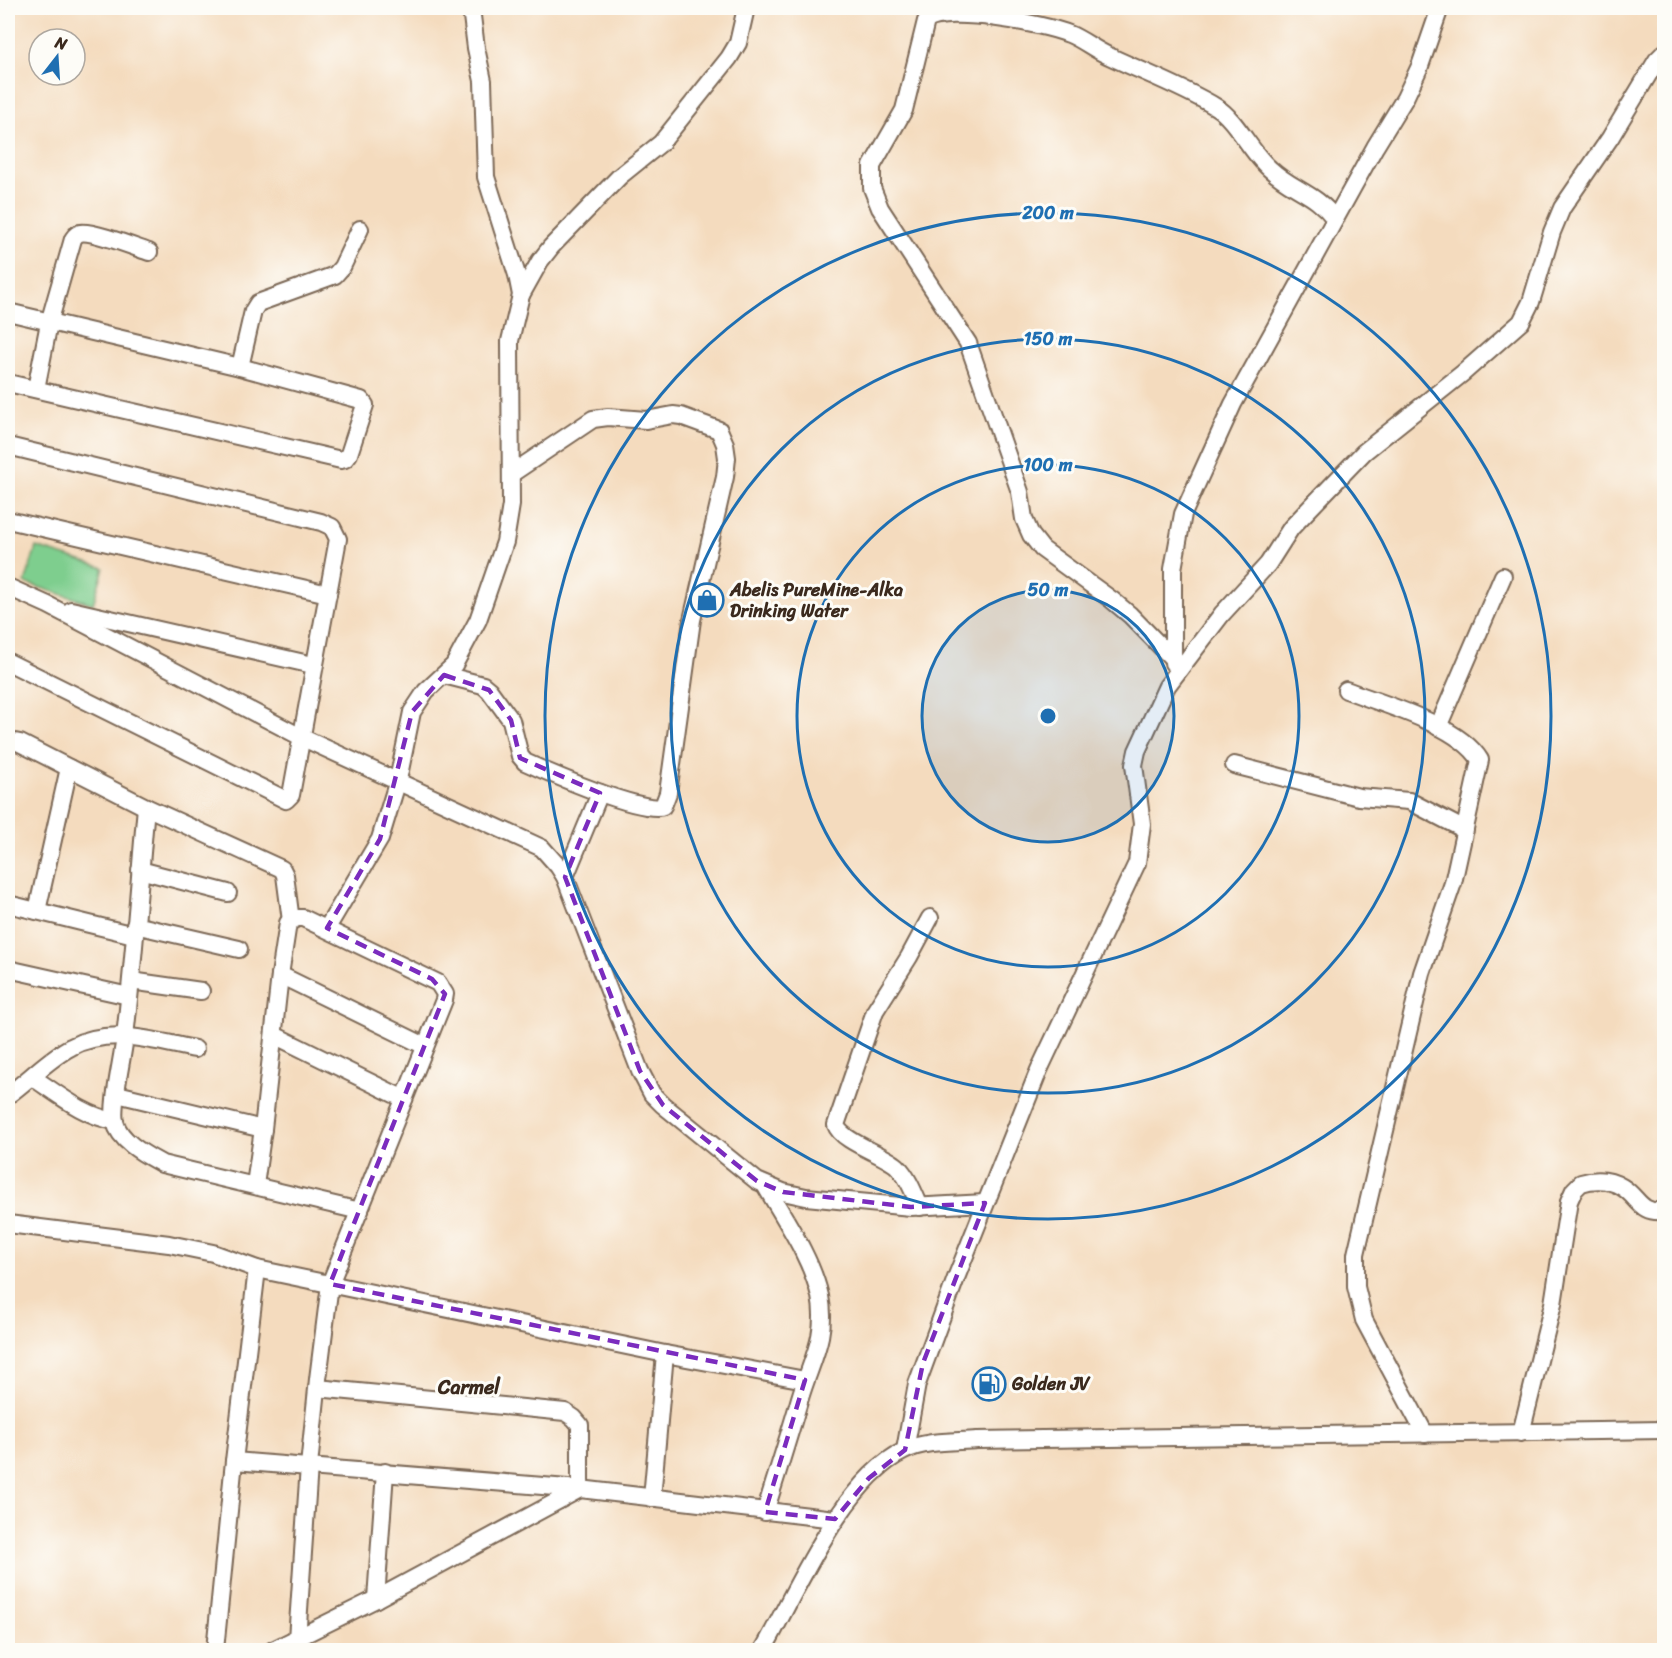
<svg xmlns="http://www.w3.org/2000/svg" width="1672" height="1658" font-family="Sriracha,sans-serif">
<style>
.pitch{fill:#7ece8e;stroke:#5c7c56;stroke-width:1.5}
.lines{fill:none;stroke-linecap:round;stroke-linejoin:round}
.minor-casing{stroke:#7c6856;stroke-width:20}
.minor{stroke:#fff;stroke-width:16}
.marked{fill:none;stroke:#7b2cbf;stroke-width:4.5;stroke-dasharray:12 8;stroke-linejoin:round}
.ring{fill:none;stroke:#1f6fb2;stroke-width:3}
.labels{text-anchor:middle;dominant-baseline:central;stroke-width:6;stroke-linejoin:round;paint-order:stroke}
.poi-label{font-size:18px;font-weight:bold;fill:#3b2a1e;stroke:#fdfcf7;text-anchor:start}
.neighbourhood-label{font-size:20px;font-weight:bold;fill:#3b2a1e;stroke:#fdfcf7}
.centre{fill:#1f6fb2;stroke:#fdfcf7;stroke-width:3}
.ring-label{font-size:18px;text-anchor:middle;font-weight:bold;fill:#1f6fb2;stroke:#fdfcf7;stroke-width:6;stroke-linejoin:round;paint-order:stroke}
</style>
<rect width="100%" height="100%" fill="#fdfcf7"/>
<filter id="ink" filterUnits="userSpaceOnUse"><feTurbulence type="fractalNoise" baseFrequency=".0167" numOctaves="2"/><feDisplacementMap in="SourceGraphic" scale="12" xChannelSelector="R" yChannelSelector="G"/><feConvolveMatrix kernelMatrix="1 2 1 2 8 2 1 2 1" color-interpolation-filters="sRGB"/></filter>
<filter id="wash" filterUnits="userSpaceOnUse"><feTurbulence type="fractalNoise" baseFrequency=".008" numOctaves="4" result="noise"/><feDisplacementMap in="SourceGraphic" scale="24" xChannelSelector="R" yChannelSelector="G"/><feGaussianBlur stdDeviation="1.35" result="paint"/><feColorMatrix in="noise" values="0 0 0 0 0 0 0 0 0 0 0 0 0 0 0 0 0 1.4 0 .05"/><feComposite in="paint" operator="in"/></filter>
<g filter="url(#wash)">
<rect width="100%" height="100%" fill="#f4dbbe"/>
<!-- pitch -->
<path class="pitch" d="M36,547L104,568L93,604L25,583Z"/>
</g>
<g filter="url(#ink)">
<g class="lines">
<!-- minor casing -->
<g class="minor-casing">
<g id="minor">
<path d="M521,295L540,261L551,247L620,176L661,143L729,58L738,43L746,8"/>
<path d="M8,312L240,367L361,400L365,405L349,454L345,459L341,460L8,383"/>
<path d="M240,367L253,311L258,303L335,275L342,267L360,229"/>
<path d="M36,389L49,323L73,239C75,236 76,234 80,233C91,230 137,248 149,252"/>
<path d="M8,446L321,522L332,527L338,539L291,795L286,800L8,662"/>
<path d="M8,520L328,594"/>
<path d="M8,587L48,605L301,737L542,848L558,866L565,877L640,1071L652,1094L663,1105L757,1181L783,1192L806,1197L911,1207L985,1203"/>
<path d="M71,610L313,665"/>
<path d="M1173,659L1130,615L1112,600L1042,549L1031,535L1024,519L1020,492L968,343L880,208L872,188V166L904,110L926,21C946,5 1045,24 1069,34C1082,39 1095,50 1109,56C1143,72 1185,88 1216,107C1236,119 1251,153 1270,169C1292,190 1316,193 1335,219"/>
<path d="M1173,663V569L1183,514L1233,404L1375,147L1405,98L1420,66L1440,8"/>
<path d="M444,675L483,685L489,690L511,720L520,756L525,762C547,772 645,815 663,806L668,793L692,620L725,477L727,458L725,444L719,430L681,416L673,415L646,420L608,417L593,419L511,474"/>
<path d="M1346,690C1383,704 1459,725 1480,760L1453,883L1422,973L1356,1254V1287L1364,1320L1425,1434"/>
<path d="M1438,727L1503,576"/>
<path d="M8,743L15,742L20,743L146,807L282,869L285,875L291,921"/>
<path d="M1234,765L1359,797L1409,801L1465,830"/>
<path d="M146,807C139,883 134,960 125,1036C123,1057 111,1104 115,1122C120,1142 146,1155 162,1164L360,1211"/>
<path d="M140,870L228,893"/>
<path d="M565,877L600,793"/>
<path d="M8,904L134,935"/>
<path d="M37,911L69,768"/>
<path d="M135,925L239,949"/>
<path d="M327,928L380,839L398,780L412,712L426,691L454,665L478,620L505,542L511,505L510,341L521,295L517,275L486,177L483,81L476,48L471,8"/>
<path d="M8,969L129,996"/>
<path d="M280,975L425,1046"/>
<path d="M131,981L201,991"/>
<path d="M274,1035L404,1099"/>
<path d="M32,1077C58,1094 84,1116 115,1121"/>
<path d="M117,1094L263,1129"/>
<path d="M8,1095C28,1081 49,1058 71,1047C110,1026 155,1041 195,1049"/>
<path d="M255,1185L263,1129L280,975L288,923L297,918H303L438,983L445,994L444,1000L330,1284L318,1379L309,1466L297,1639"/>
<path d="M765,1185C785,1220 811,1257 820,1296C828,1336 811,1361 800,1398C789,1436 777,1474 765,1512"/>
<path d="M920,1207C914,1193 908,1177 897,1166C882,1153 842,1142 836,1125L875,1011L909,957L930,918"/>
<path d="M8,1224L169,1244L213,1253L257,1269L665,1354L805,1380"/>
<path d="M1521,1433L1553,1304L1569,1201L1574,1190L1581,1183C1594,1179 1609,1179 1622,1187C1639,1197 1639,1214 1664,1211"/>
<path d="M905,1450L917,1384L956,1278L1039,1070L1137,863L1142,824L1134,765L1137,751L1167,686L1222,614L1268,564L1291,528L1310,508L1364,452L1463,373L1521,322L1531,302L1552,232L1562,208L1610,138L1657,60L1664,53"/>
<path d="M234,1461L580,1489L835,1519"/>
<path d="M652,1498L665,1354"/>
<path d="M376,1599L385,1472"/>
<path d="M215,1650L234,1461L257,1269"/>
<path d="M273,1650L376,1599L580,1489V1425L574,1418L565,1412L317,1388"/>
<path d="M763,1650C796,1592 843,1480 904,1451C926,1440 954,1442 977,1440L1664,1430"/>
</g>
</g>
<!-- minor -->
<use href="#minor" class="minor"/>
</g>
</g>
<!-- marked area -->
<path class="marked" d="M444,675L489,690L511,720L520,758L600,793L565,877L640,1071L663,1105L757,1181L783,1192L911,1207L985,1203L923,1363L905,1450L869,1478L835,1519L765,1512L805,1380L330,1284L445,994L432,979L327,928L380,839L412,712Z"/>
<!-- distance rings -->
<circle cx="1048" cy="716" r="126" fill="#1f6fb2" fill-opacity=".12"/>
<g class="ring">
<circle cx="1048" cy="716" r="126"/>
<circle cx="1048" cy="716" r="251"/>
<circle cx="1048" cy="716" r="377"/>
<circle cx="1048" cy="716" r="503"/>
</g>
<!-- icons -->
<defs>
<g id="shop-ring" transform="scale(1.725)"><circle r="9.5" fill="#fdfcf7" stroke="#1f6fb2" stroke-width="1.5"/><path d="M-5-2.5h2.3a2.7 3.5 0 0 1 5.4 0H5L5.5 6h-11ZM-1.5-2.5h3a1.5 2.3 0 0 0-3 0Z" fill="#1f6fb2"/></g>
<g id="fuel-ring" transform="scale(1.725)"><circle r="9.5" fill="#fdfcf7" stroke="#1f6fb2" stroke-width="1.5"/><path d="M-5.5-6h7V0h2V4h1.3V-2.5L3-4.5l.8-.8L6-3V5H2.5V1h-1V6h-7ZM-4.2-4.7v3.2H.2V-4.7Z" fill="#1f6fb2"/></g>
</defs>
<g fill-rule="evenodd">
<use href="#shop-ring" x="707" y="600"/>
<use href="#fuel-ring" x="989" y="1384"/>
</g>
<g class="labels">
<!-- poi labels -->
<g class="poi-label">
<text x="730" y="590">Abelis PureMine-Alka<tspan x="730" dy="21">Drinking Water</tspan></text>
<text x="1012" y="1384">Golden JV</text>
</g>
<!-- neighbourhood labels -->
<g class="neighbourhood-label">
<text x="469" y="1387">Carmel</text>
</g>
</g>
<circle cx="1048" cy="716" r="9" class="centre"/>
<g class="ring-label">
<text x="1048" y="219">200 m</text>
<text x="1048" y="345">150 m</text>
<text x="1048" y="471">100 m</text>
<text x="1048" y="596">50 m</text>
</g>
<!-- margin -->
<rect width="1672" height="1658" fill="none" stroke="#fdfcf7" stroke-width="30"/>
<!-- north arrow -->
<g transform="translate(57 57) rotate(17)"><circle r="28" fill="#fdfcf7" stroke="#afa8a0" stroke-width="1.5"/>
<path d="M0-4.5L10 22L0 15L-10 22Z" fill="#1f6fb2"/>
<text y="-9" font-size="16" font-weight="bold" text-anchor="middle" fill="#3b2a1e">N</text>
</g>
</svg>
